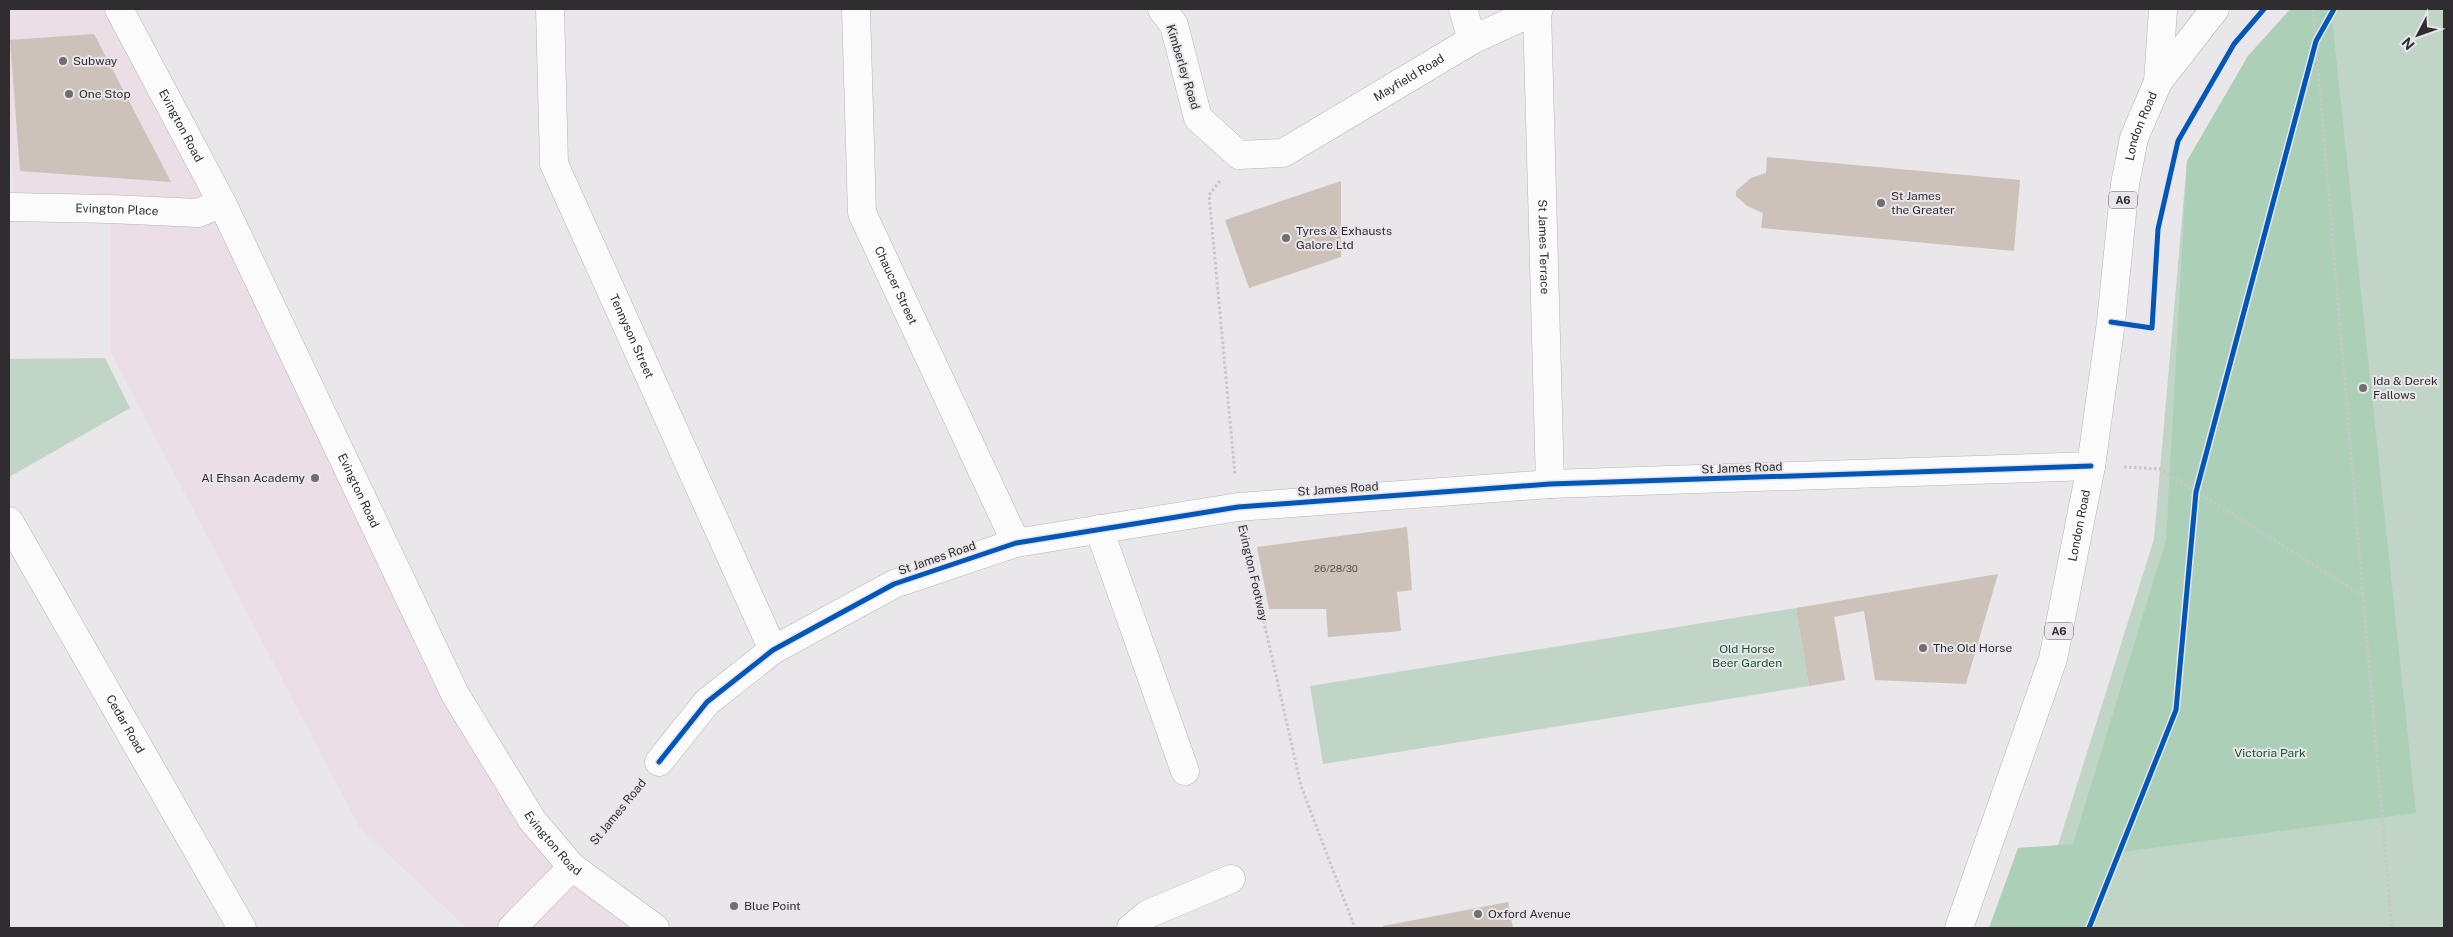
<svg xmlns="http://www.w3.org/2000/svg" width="2453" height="937" font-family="'Public Sans',sans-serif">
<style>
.commercial{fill:#ecdee6}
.green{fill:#c0d5c6}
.forest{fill:#accfb7}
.building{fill:#ccc2b9}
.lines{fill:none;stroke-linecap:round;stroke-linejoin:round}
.minor-casing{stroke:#b5b4b6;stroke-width:29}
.major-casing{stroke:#b5b4b6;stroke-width:29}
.path{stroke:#c7c6c8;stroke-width:3;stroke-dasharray:2.5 2.5;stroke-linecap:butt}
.minor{stroke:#fcfbfc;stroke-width:28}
.major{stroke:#fcfbfc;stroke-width:28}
.cycleway-casing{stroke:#e9e6eb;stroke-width:8}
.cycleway{stroke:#0057b8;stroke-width:5}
.poi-dot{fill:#706e70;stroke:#e9e6eb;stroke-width:2}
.labels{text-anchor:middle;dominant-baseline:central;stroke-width:4;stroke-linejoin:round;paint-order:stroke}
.number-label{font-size:10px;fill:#565252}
.shield{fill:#e9e6eb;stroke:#676467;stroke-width:1}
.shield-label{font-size:11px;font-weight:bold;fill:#2f2d2f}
.poi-label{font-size:12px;fill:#2f2d2f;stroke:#e9e6eb;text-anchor:start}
.street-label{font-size:12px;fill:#2f2d2f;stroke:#e9e6eb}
.park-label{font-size:12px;fill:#115a31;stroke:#e9e6eb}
</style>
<rect width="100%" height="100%" fill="#e9e7ea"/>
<!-- commercial -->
<path class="commercial" d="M9,9H119L532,820L655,928H467L360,828L110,351V209L15,207L9,126Z"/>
<!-- green -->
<g class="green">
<path d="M2290,9H2444V928H2032L2154,539L2187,161L2248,56Z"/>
<path d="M105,358L130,408L9,477V359Z"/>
<path d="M1796,608L1809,686L1323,764L1310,686Z"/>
</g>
<!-- forest -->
<path class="forest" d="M2291,9H2331L2416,813L2121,852L2094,928H1989L2018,848L2073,844L2166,540L2187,161L2248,56Z"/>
<!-- building -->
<g class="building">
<path d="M94,34L153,147L171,182L20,171L10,40Z"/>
<path d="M1767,157L2020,180L2014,251L1761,228L1763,213L1747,206L1736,196V191L1751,178L1766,173Z"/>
<path d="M1341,181V257L1249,288L1225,220Z"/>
<path d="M1407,527L1412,590L1397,592L1401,631L1328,637L1326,609H1269L1257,547Z"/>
<path d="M1998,574L1966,684L1875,680L1864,611L1834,617L1845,680L1809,686L1796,608Z"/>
<path d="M1508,902L1513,928H1384L1383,926Z"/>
</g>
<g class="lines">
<!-- minor casing -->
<g class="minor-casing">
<g id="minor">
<path id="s1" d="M119,9L222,203L455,694L532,820L572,867L655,928"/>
<path id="s2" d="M550,9L554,164L773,650"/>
<path id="s3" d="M856,9L862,213L1016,543"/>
<path d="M1463,9L1472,40"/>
<path id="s4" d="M1537,9L1550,484"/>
<path id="s5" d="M9,207L110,209L198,213L222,203"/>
<path id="s6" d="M9,521L242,928"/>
<path d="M1099,529L1185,771"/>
<path d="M659,762L707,702L773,650L894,584L1016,543L1238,507L1550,484L2091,466"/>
<path d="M512,928L572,867"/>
<path d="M1131,928L1148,914L1231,879"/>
</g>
</g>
<!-- major casing -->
<g class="major-casing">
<g id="major">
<path id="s7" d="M1162,9L1174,25L1198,118L1239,155L1283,153L1472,40L1539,9"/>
<path d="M2158,82L2163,9"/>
<path id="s8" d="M1959,928L2053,659L2091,466L2111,322L2125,184L2134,138L2158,82L2215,9"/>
</g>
</g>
<!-- path -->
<g class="path">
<path d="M2313,9L2363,595"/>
<path d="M1220,181L1209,195L1235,475"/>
<path d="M2124,467L2160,469L2363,596L2392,928"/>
<path d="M1245,538L1301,786L1355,928"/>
<path d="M593,843L639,786"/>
</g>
<!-- minor -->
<use href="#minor" class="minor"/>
<!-- major -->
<use href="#major" class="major"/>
<!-- cycleway casing -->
<g class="cycleway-casing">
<g id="cycleway">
<path d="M2111,322L2152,328L2158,229L2178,141L2234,44L2264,9"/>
<path d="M659,762L707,702L773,650L894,584L1016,543L1238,507L1550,484L2091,466"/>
<path d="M2089,928L2176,710L2196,492L2316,41L2334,9"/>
</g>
</g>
<!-- cycleway -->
<use href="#cycleway" class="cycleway"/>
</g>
<!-- markers -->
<g class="poi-dot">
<circle cx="63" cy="61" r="5"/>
<circle cx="69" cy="94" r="5"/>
<circle cx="1881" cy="203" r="5"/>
<circle cx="1286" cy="238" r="5"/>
<circle cx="2363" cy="388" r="5"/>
<circle cx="315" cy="478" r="5"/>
<circle cx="1923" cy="648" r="5"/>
<circle cx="734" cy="906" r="5"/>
<circle cx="1478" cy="914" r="5"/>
</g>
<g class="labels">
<!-- number labels -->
<g class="number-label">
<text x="1336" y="568">26/28/30</text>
</g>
<!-- shield labels -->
<g class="shield">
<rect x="2109" y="191.5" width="28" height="17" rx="4"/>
<rect x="2045" y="622.5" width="28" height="17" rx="4"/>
</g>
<g class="shield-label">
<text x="2123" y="200">A6</text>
<text x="2059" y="631">A6</text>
</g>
<!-- poi labels -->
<g class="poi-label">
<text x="73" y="61">Subway</text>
<text x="79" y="94">One Stop</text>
<text x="1891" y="196">St James<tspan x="1891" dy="14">the Greater</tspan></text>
<text x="1296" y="231">Tyres &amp; Exhausts<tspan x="1296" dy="14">Galore Ltd</tspan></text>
<text x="2373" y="381">Ida &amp; Derek<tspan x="2373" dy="14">Fallows</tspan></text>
<text x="305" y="478" text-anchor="end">Al Ehsan Academy</text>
<text x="1933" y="648">The Old Horse</text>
<text x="744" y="906">Blue Point</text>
<text x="1488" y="914">Oxford Avenue</text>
</g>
<!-- street labels -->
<g class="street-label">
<text transform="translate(1183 67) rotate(73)">Kimberley Road</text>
<text stroke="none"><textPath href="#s7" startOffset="362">Mayfield Road</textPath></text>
<text stroke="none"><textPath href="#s1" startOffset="132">Evington Road</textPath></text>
<text stroke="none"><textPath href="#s8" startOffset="826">London Road</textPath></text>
<text stroke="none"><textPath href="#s5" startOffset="108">Evington Place</textPath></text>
<text stroke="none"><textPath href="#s4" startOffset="238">St James Terrace</textPath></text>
<text stroke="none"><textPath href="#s3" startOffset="284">Chaucer Street</textPath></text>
<text stroke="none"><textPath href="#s2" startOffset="344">Tennyson Street</textPath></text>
<text transform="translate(1742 468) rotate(-2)">St James Road</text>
<text transform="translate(1338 489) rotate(-4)">St James Road</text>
<text stroke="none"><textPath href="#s1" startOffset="538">Evington Road</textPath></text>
<text stroke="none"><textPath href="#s8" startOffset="421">London Road</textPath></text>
<text transform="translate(937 558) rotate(-19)">St James Road</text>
<text transform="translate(1253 573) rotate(77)">Evington Footway</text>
<text stroke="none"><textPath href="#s6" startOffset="234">Cedar Road</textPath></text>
<text transform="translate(618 812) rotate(-51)">St James Road</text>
<text stroke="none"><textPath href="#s1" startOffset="942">Evington Road</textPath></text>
</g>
<!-- park labels -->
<g class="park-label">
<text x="1747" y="649">Old Horse<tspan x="1747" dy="14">Beer Garden</tspan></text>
<text x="2270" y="753">Victoria Park</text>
</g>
</g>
<!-- border -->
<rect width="2453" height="937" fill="none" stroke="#2f2d2f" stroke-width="20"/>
<!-- north arrow -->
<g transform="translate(2418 35) rotate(229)" stroke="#e9e6eb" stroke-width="4" paint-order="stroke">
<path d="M0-4L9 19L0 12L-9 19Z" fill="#2f2d2f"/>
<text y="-8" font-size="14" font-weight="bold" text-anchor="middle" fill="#2f2d2f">N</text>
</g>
</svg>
